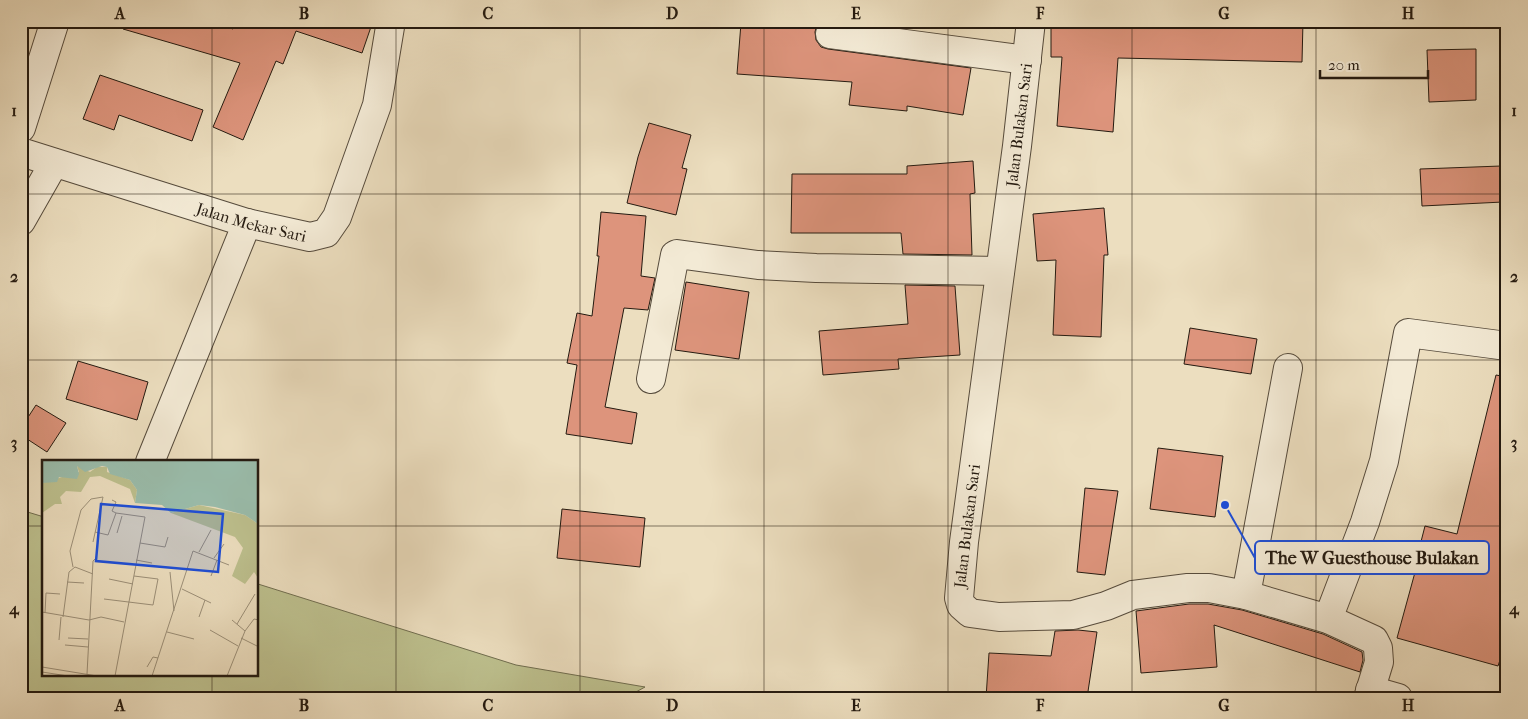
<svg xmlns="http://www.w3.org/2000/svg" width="1528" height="719" font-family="'IM FELL French Canon',serif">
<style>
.green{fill:#bdc08e;stroke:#706d4f}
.building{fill:#dd947c;stroke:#241a10}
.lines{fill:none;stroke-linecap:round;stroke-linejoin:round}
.street-casing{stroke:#564b3c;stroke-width:30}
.street{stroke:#f3ead5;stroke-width:28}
.grid{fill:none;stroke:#241a10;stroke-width:1;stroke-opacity:0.55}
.labels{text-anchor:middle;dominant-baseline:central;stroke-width:4;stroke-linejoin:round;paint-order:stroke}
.street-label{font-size:16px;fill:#241a10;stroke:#f3ead5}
.inset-road{fill:none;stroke:#9c9079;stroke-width:1}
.view{fill:#1d4ed8;fill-opacity:0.15;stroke:#1d4ed8;stroke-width:2.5}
.inset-edge{fill:none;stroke:#241a10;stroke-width:2.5}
.leader{fill:none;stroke:#1d4ed8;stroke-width:2}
.callout-dot{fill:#1d4ed8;stroke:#f3ead5;stroke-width:2}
.callout{fill:#f3ead5;stroke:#1d4ed8;stroke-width:2}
.callout-label{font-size:18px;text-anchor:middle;font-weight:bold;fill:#241a10}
.neatline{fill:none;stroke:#241a10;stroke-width:2}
.grid-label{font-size:16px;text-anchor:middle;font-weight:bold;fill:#241a10}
</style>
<rect width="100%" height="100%" fill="#ecdebf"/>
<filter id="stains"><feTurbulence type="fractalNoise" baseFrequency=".004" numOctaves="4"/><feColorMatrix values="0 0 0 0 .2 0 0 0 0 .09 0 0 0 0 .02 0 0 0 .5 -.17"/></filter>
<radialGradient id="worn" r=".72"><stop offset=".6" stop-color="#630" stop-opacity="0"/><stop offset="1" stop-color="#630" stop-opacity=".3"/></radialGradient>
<!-- green -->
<path class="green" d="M21,510L44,517V675H258V584L516,665L645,687L625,698H21Z"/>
<!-- building -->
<g class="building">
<path d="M124,21H208L233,29L236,21H275L282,24L283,21H373L362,53L296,31L283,64L276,61L243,140L213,127L240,63L123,29Z"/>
<path d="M853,21H901V28Z"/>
<path d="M1051,21H1303L1302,62L1118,58L1113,132L1057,126L1062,57H1051Z"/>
<path d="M741,23L816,28L815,32L816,40L821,47L828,49L971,68L963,115L907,106V111L849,105L852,82L737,74Z"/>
<path d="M1476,49V100L1429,102L1427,50Z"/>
<path d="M100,75L203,110L192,141L119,115L114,130L83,119Z"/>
<path d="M649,123L691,135L682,168L687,169L676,215L627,203L638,157Z"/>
<path d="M973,161L975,193L970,194L972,255L903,254L901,233H791L792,174H907V166Z"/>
<path d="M1501,166L1503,202L1422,206L1420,169Z"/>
<path d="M1104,208L1108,255H1104L1101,337L1053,335L1056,260L1037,261L1033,214Z"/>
<path d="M601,212L646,216L641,276L655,278L648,310L624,308L605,407L637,413L632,444L566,434L577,365L567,363L577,313L592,316L599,256H597Z"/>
<path d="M686,282L749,292L739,359L675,350Z"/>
<path d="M905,285L955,286L960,355L898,359L899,369L823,375L819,331L908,324Z"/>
<path d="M1190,328L1257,339L1251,374L1184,364Z"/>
<path d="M78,361L148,382L137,420L66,399Z"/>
<path d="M1496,375L1507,377V639L1498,666L1397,638L1417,565H1415L1425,526L1457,534Z"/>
<path d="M36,405L66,423L47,452L21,435V428Z"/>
<path d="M1158,448L1223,456L1215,517L1150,509Z"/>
<path d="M1085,488L1118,491L1105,575L1077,572Z"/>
<path d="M562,509L645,518L640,567L557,558Z"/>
<path d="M1189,604H1208L1242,610L1323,634L1362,652L1363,660L1360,672L1214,625L1217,667L1141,673L1136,611Z"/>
<path d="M1078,630L1097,632L1087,698H986L989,653L1051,656L1055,631Z"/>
</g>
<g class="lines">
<!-- street casing -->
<g class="street-casing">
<g id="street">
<path d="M1031,21L1017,146L964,542L959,598L961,605L970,613L999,617L1073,615L1106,606L1133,595L1188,588H1209L1246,595L1328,619L1374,640L1378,648L1379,662L1368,698"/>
<path d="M830,34L1027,60"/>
<path d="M21,128L55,21"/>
<path id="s1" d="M21,152L247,223L310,237L326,233L337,217L377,105L391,21"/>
<path d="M21,221L54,163"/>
<path d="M651,379L675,255L677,254L758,265L816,268L1000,271"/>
<path d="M150,462L247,223"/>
<path d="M1246,595L1288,368"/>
<path d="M1328,619L1365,522L1384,461L1408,333L1507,346"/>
<path d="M1370,690L1398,698"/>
</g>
</g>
<!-- street -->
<use href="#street" class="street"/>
</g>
<!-- grid -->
<path class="grid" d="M212,21V462M396,21V698M580,21V698M764,21V698M948,21V698M1132,21V698M1316,21V698M21,194H1507M21,360H1507M21,526H44M258,526H1507M212,675V698"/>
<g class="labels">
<!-- street labels -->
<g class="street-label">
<text transform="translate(1019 125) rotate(-83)">Jalan Bulakan Sari</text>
<text stroke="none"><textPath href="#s1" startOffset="241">Jalan Mekar Sari</textPath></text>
<text transform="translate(967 526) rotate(-83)">Jalan Bulakan Sari</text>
</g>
</g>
<!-- overview -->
<g transform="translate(42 460)">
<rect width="216" height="216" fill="#ecdebf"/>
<path d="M35,6L48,12L55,7H65V12L88,20L95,30L93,43L88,29L58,16L48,17L39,32L24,31L18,37L20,44H13L0,53V23L37,12ZM157,45L203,55L216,64V118L212,112L203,124L190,116L201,88L193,77L129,53Z" fill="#bdc08e"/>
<path d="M0,1H216V64L203,55L173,47L157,45L129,53L120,45L93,43L95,30L88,20L68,14L65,7L60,6L43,12L35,6L37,14L35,19L17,17L15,22L0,23Z" fill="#9abdac"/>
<path class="inset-road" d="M70,40L74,42L70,51L74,53L103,57L73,216M53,72L66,75L74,53M75,73L80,56M98,83L123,87L126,77M157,92L169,70M172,98L182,84M94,100L110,103M31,107L28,91L39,50L49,39L61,37L51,82M128,112L132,151M169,116L175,100M67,119L91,124M25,122L42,123M140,129L169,143M62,139L111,145L116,119L92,116M0,152L47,160L59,157L82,162M3,153L4,133L18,134M21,157L27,112L33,107L51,114M157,157L163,140M190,160L203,171M195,164L213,134M168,170L196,186M125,172L152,179M26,178L46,179M199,178L217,187M17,180L19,157M23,185L46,187M0,207L55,216M105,207L111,197L116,198M0,212L26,216M45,214L51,101L54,98M110,216L151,91L187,105M185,216L203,171L212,159L217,160"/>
<path class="view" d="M59,44L181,54L176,112L54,101Z"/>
<rect width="216" height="216" class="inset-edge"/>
</g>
<!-- callouts -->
<path class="leader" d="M1225 505L1255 558"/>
<circle class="callout-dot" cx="1225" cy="505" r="5"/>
<rect class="callout" x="1255" y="541" width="234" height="33" rx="5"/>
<g class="callout-label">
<text x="1372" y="564">The W Guesthouse Bulakan</text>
</g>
<!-- margin -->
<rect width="1528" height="719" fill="none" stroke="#ecdebf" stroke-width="55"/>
<!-- scale -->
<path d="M1320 70v8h108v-8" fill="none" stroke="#241a10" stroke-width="2.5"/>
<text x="1328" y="70" font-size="15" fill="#241a10" stroke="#f3ead5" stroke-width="4" paint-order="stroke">20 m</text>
<rect x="28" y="28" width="1472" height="664" class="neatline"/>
<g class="grid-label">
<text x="120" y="19">A</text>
<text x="304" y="19">B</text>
<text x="488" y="19">C</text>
<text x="672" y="19">D</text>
<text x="856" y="19">E</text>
<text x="1040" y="19">F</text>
<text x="1224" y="19">G</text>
<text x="1408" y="19">H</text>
<text x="14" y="116">1</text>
<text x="1514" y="116">1</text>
<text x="14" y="282">2</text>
<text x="1514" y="282">2</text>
<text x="14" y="448">3</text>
<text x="1514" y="448">3</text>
<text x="14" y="614">4</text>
<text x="1514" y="614">4</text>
<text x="120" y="711">A</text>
<text x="304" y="711">B</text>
<text x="488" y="711">C</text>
<text x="672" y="711">D</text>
<text x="856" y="711">E</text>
<text x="1040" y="711">F</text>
<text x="1224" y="711">G</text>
<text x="1408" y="711">H</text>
</g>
<rect width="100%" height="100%" filter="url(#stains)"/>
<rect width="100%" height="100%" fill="url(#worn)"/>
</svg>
